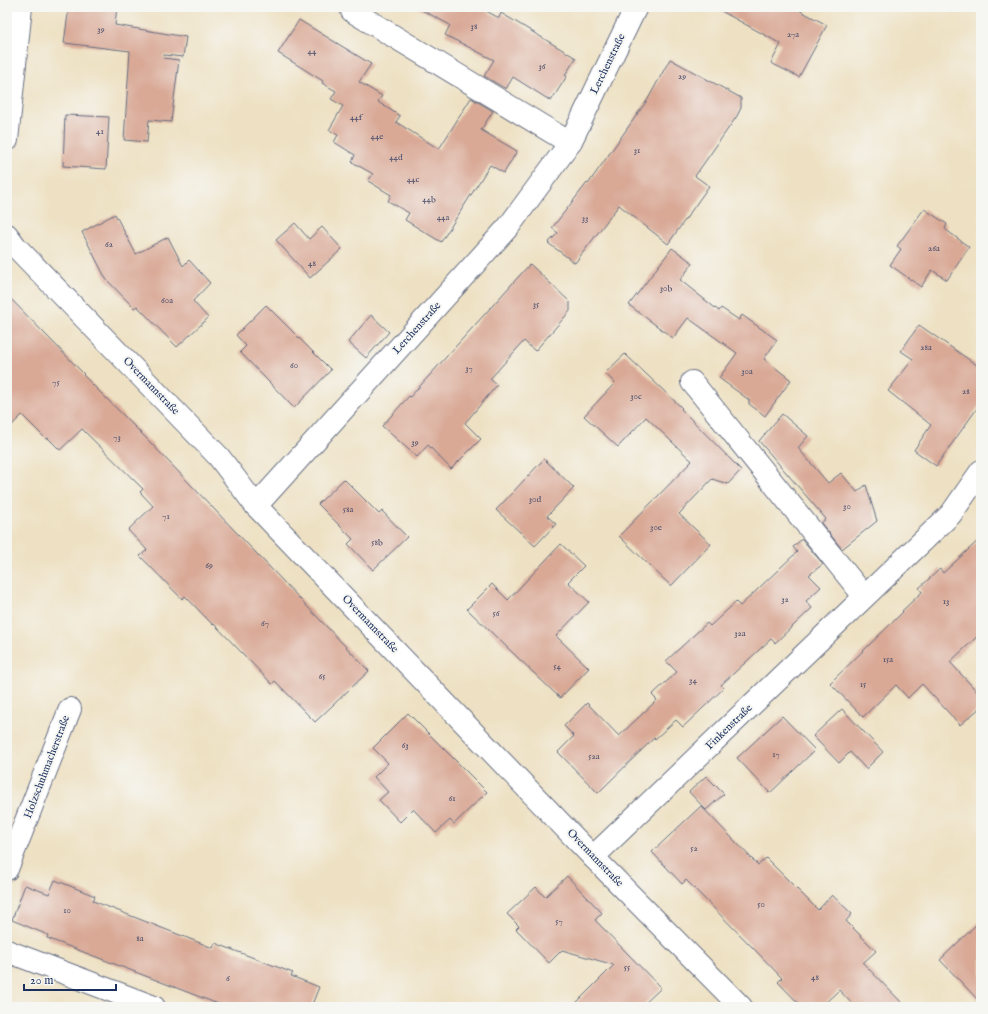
<svg xmlns="http://www.w3.org/2000/svg" width="988" height="1014" font-family="'IM FELL English',serif">
<style>
.building{fill:#d9a996}
.lines{fill:none;stroke-linecap:round;stroke-linejoin:round}
.minor-casing{stroke:#656d81;stroke-width:24}
.minor{stroke:#fff;stroke-width:22}
.labels{text-anchor:middle;dominant-baseline:central;stroke-width:4;stroke-linejoin:round;paint-order:stroke}
.number-label{font-size:9px;fill:#4a4e6c}
.street-label{font-size:11px;fill:#1b2f5e;stroke:#f6f6f2}
</style>
<rect width="100%" height="100%" fill="#f6f6f2"/>
<filter id="ink" filterUnits="userSpaceOnUse"><feTurbulence type="fractalNoise" baseFrequency=".025" numOctaves="2"/><feDisplacementMap in="SourceGraphic" scale="8" xChannelSelector="R" yChannelSelector="G"/><feConvolveMatrix kernelMatrix="1 2 1 2 8 2 1 2 1" color-interpolation-filters="sRGB"/></filter>
<filter id="wash" filterUnits="userSpaceOnUse"><feTurbulence type="fractalNoise" baseFrequency=".012" numOctaves="4" result="noise"/><feDisplacementMap in="SourceGraphic" scale="16" xChannelSelector="R" yChannelSelector="G"/><feGaussianBlur stdDeviation="0.9" result="paint"/><feColorMatrix in="noise" values="0 0 0 0 0 0 0 0 0 0 0 0 0 0 0 0 0 1.4 0 .05"/><feComposite in="paint" operator="in"/></filter>
<g filter="url(#wash)">
<rect width="100%" height="100%" fill="#eee1c3"/>
<g id="blocks">
<!-- building -->
<g class="building">
<path d="M69,7H117L115,25L186,37L183,57L164,55L163,58L179,60L171,122L149,120L147,142L124,140L130,51L64,43Z"/>
<path d="M416,7H479L499,18L501,13L576,58L565,75L567,76L551,101L513,77L506,89L484,76L494,60L445,35L450,25Z"/>
<path d="M714,7H793L827,25L799,77L771,63L781,44Z"/>
<path d="M299,20L371,64L359,82L382,96L378,102L400,116L396,122L439,149L471,98L493,111L481,130L517,151L504,173L490,165L441,242L405,220L409,213L388,201L391,195L368,181L373,174L352,162L355,155L334,142L338,135L329,130L343,106L331,99L336,91L322,83L323,81L278,53Z"/>
<path d="M670,59L741,98V108L737,116L695,176L709,186L668,244L619,205L575,263L548,243L558,233L552,228L587,183L588,184L648,99Z"/>
<path d="M65,115L109,117L106,169L63,166Z"/>
<path d="M924,209L947,224L945,229L969,247L947,280L932,270L921,287L890,265L901,249L897,246Z"/>
<path d="M115,214L136,254L168,237L183,266L189,260L210,283L193,301L208,318L177,347L137,306L134,308L106,279L82,232Z"/>
<path d="M295,223L309,239L322,227L342,249L310,278L276,240Z"/>
<path d="M672,248L693,263L680,280L719,311L721,308L739,320L742,315L777,340L764,359L791,380L765,416L749,404V400L719,378L737,353L688,318L673,338L629,305Z"/>
<path d="M530,264L570,302V311L535,351L524,341L490,379L497,385L465,423L481,439L451,469L428,445L417,457L382,426L409,396L410,397Z"/>
<path d="M7,295L84,374L83,375L147,439L369,671L315,722L275,681L272,684L214,624L213,625L185,596L182,599L140,556L147,550L128,530L153,506L140,492L143,489L82,429L60,450L48,438L46,439L22,415L7,430Z"/>
<path d="M266,305L331,370L294,408L240,352L246,346L236,335Z"/>
<path d="M371,315L389,332L366,358L348,342Z"/>
<path d="M919,325L981,368V403L936,466L914,450L931,425L888,391L913,359L901,351Z"/>
<path d="M625,354L682,408L681,409L741,470L728,484L712,479L679,514L711,544L671,586L619,536L692,461L646,417L618,447L584,416L615,383L605,373Z"/>
<path d="M782,414L808,436L798,448L828,483L841,473L857,492L866,485L877,521L842,549L821,523L826,519L759,441Z"/>
<path d="M544,459L574,488L547,516L556,524L535,546L496,510Z"/>
<path d="M344,479L379,514L382,511L407,537L373,570L348,544L353,539L318,504Z"/>
<path d="M981,538V633L950,662L981,696V707L960,725L922,684L908,698L896,685L863,717L830,683L903,612L902,611L922,592L919,588L940,569L943,573Z"/>
<path d="M802,539L823,564L809,575L821,587L806,601L812,608L775,643L771,639L721,685L724,688L683,727L676,720L655,739L654,738L598,793L558,752L574,736L564,726L587,703L619,736L657,700L652,695L677,672L666,661L707,623L710,626L736,602L740,606L797,552L793,547Z"/>
<path d="M561,544L584,566L568,582L589,602L556,636L589,668L560,698L467,609L492,584L508,600Z"/>
<path d="M842,709L883,752L866,769L850,752L839,763L813,736Z"/>
<path d="M408,713L487,792L454,824L450,820L436,833L413,809L400,822L379,800L388,792L374,777L388,763L373,748Z"/>
<path d="M782,716L815,750L770,793L737,758Z"/>
<path d="M706,776L724,794L706,810L689,792Z"/>
<path d="M701,806L758,865L766,858L818,910L832,895L852,914L846,921L876,951L863,963L906,1007H855L839,990L821,1007H802L778,982L782,978L755,950L686,880L682,884L652,852Z"/>
<path d="M567,876L602,913L595,920L661,988L641,1007H572L614,965L562,950L549,963L516,929L519,926L507,914L536,887L545,897Z"/>
<path d="M55,880L95,896L93,901L213,948L215,943L293,973L291,976L319,987L311,1007H226L47,938L48,935L12,920L25,885L49,894Z"/>
<path d="M981,920V1003L940,960Z"/>
</g>
</g>
</g>
<g filter="url(#ink)">
<use href="#blocks" fill-opacity="0" stroke="#656d81" stroke-width="1"/>
<g class="lines">
<!-- minor casing -->
<g class="minor-casing">
<g id="minor">
<path d="M352,11L570,143"/>
<path d="M7,140L21,7"/>
<path d="M7,235L16,247L219,457L256,506L593,857L741,1007"/>
<path d="M692,382L864,596"/>
<path d="M256,506L509,226L570,143L636,7"/>
<path d="M593,857L951,514L981,471"/>
<path d="M7,869L70,709"/>
<path d="M7,951L154,1007"/>
</g>
</g>
<!-- minor -->
<use href="#minor" class="minor"/>
</g>
</g>
<g class="labels">
<!-- number labels -->
<g class="number-label">
<text x="474" y="26">38</text>
<text x="101" y="29">39</text>
<text x="793" y="34">27a</text>
<text x="312" y="51">44</text>
<text x="542" y="66">36</text>
<text x="682" y="76">29</text>
<text x="356" y="117">44f</text>
<text x="100" y="131">41</text>
<text x="377" y="136">44e</text>
<text x="637" y="150">31</text>
<text x="396" y="157">44d</text>
<text x="413" y="179">44c</text>
<text x="429" y="199">44b</text>
<text x="443" y="217">44a</text>
<text x="585" y="218">33</text>
<text x="109" y="244">62</text>
<text x="934" y="248">26a</text>
<text x="312" y="263">48</text>
<text x="666" y="288">30b</text>
<text x="167" y="300">60a</text>
<text x="536" y="304">35</text>
<text x="926" y="347">28a</text>
<text x="294" y="365">60</text>
<text x="469" y="368">37</text>
<text x="747" y="371">30a</text>
<text x="56" y="382">75</text>
<text x="966" y="391">28</text>
<text x="636" y="396">30c</text>
<text x="117" y="437">73</text>
<text x="415" y="442">39</text>
<text x="535" y="499">30d</text>
<text x="847" y="506">30</text>
<text x="348" y="509">58a</text>
<text x="166" y="516">71</text>
<text x="656" y="527">30e</text>
<text x="377" y="542">58b</text>
<text x="209" y="565">69</text>
<text x="785" y="599">32</text>
<text x="946" y="601">13</text>
<text x="496" y="613">56</text>
<text x="265" y="623">67</text>
<text x="740" y="633">32a</text>
<text x="888" y="659">15a</text>
<text x="557" y="666">54</text>
<text x="322" y="676">65</text>
<text x="693" y="680">34</text>
<text x="863" y="684">15</text>
<text x="405" y="745">63</text>
<text x="776" y="754">17</text>
<text x="594" y="756">52a</text>
<text x="452" y="798">61</text>
<text x="694" y="848">52</text>
<text x="761" y="904">50</text>
<text x="67" y="910">10</text>
<text x="559" y="921">57</text>
<text x="140" y="938">8a</text>
<text x="627" y="967">55</text>
<text x="815" y="977">48</text>
<text x="228" y="978">6</text>
</g>
<!-- street labels -->
<g class="street-label">
<text transform="translate(608 64) rotate(-64)">Lerchenstraße</text>
<text transform="translate(417 328) rotate(-48)">Lerchenstraße</text>
<text transform="translate(151 386) rotate(46)">Overmannstraße</text>
<text transform="translate(370 624) rotate(46)">Overmannstraße</text>
<text transform="translate(729 727) rotate(-44)">Finkenstraße</text>
<text transform="translate(47 767) rotate(-69)">Holzschuhmacherstraße</text>
<text transform="translate(595 858) rotate(46)">Overmannstraße</text>
</g>
</g>
<!-- margin -->
<rect width="988" height="1014" fill="none" stroke="#f6f6f2" stroke-width="24"/>
<!-- scale -->
<path d="M24 984v6h92v-6" fill="none" stroke="#1b2f5e" stroke-width="2"/>
<text x="30" y="984" font-size="12" fill="#1b2f5e" stroke="#f6f6f2" stroke-width="3" paint-order="stroke">20 m</text>
</svg>
